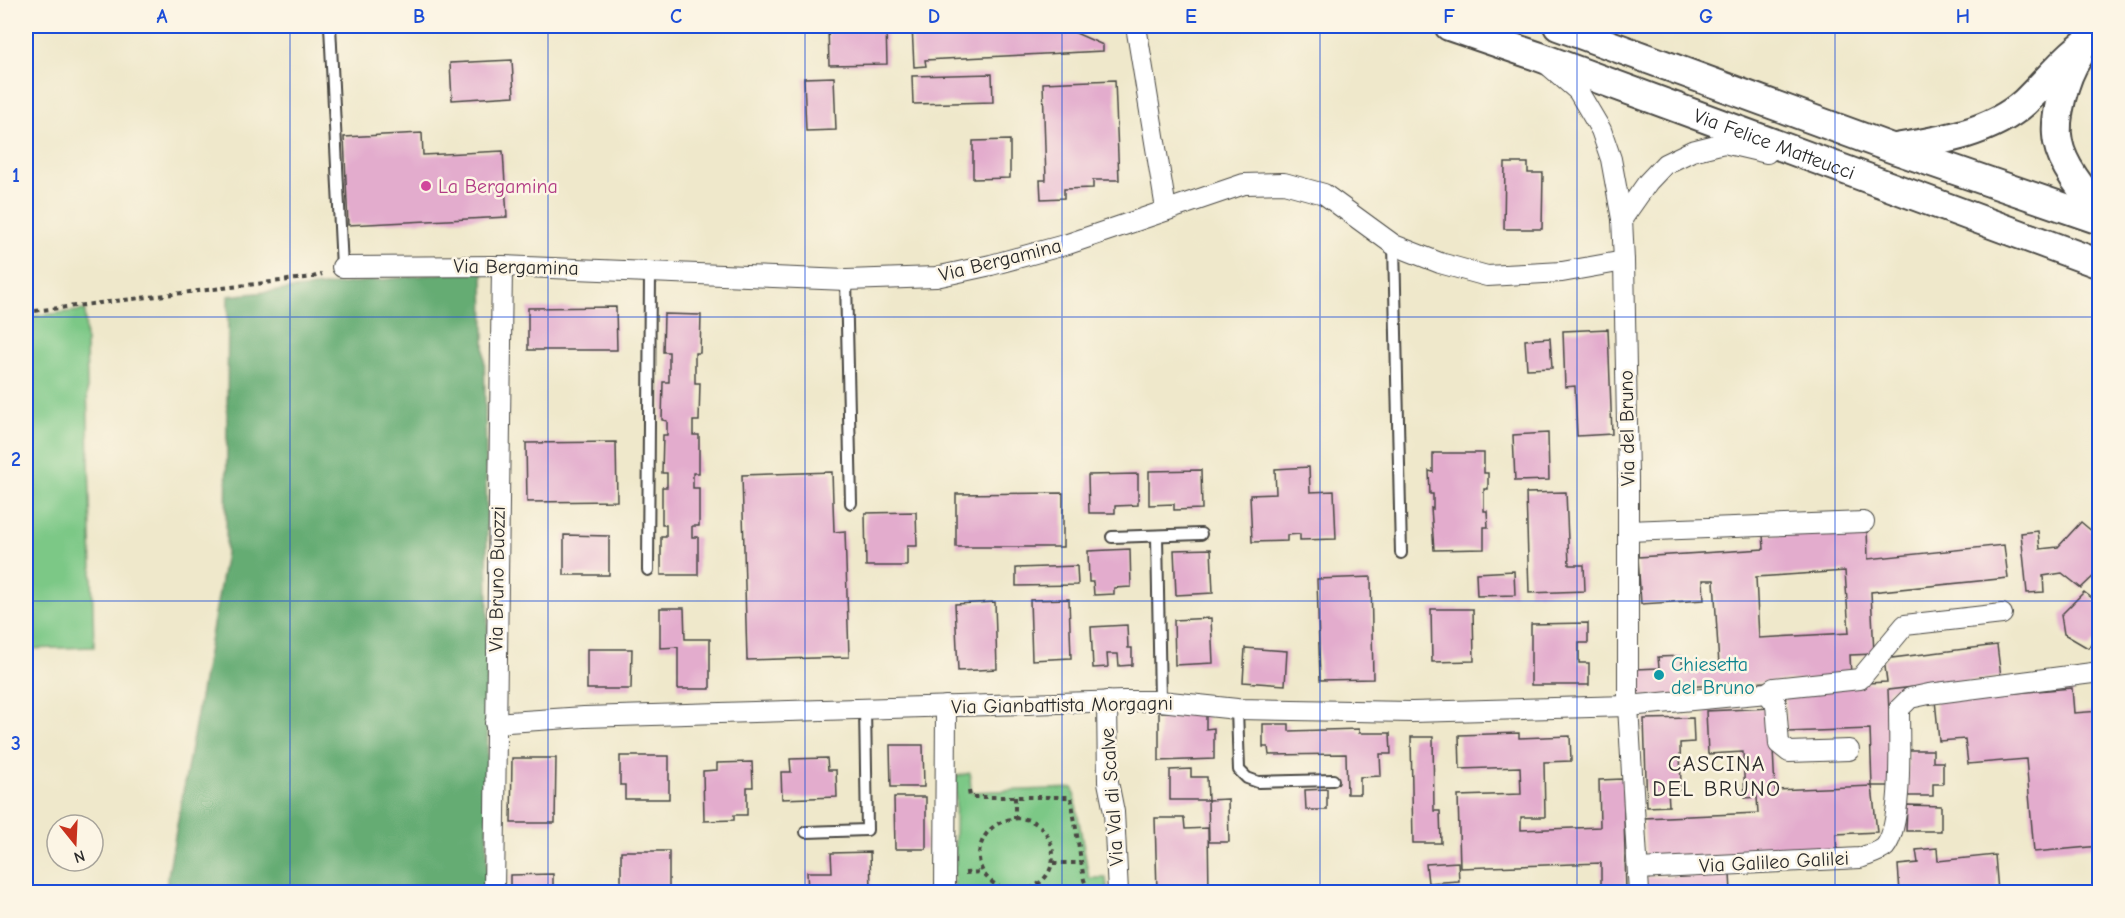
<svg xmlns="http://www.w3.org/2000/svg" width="2125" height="918" font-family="'Comic Neue',sans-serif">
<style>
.green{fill:#7cc886;stroke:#547a58;stroke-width:1.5}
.forest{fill:#65ac73;stroke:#486c4f;stroke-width:1.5}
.building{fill:#e3accd;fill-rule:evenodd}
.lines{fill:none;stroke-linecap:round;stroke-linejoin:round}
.lane-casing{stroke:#484743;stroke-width:14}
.street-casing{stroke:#484743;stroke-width:22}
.secondary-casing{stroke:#484743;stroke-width:32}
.path{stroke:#484743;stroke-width:4;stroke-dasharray:4.5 4.5;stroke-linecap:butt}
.lane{stroke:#fff;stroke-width:10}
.street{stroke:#fff;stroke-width:20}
.secondary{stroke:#fff;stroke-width:28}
.grid{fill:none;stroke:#1d4ed8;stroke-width:1.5;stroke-opacity:0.55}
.hotel-dot{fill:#d1479c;stroke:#fcf5e5;stroke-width:2}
.culture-dot{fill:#0f9aa8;stroke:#fcf5e5;stroke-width:2}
.labels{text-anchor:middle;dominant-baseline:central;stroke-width:5;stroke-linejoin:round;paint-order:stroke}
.street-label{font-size:20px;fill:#2b2b2b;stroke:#fcf5e5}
.hotel-label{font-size:20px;fill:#b23c85;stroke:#fcf5e5;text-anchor:start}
.culture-label{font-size:20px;fill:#0d838f;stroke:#fcf5e5;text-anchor:start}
.quarter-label{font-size:22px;letter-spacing:1.5px;fill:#2b2b2b;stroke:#fcf5e5}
.neatline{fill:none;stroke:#1d4ed8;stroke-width:2}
.grid-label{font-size:20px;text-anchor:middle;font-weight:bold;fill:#1d4ed8}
</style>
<rect width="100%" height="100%" fill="#fcf5e5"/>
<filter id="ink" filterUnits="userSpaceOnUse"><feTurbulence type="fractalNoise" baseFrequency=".0167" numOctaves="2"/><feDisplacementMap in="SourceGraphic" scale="12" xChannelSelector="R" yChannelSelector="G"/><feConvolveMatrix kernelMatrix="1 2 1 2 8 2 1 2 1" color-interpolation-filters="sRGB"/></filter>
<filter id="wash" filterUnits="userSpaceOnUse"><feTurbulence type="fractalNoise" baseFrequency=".008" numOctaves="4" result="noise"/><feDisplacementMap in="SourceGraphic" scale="24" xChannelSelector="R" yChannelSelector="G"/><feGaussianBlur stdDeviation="1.35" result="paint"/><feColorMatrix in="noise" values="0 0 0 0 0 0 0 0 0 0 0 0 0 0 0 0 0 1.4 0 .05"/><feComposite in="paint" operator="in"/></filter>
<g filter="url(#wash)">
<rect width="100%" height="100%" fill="#efe8cb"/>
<!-- green -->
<g class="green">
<path d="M85,310L94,647L26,649V317Z"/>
<path d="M970,773L971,792L1073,788L1089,878H1106L1108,892H954L956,776Z"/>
</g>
<!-- forest -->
<path class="forest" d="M483,269L488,600L487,892H165L226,553L228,296Z"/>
<g id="blocks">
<!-- building -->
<g class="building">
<path d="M828,26H886L887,64L829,65Z"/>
<path d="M912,26H1060L1103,45V51L925,60L926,66L914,67Z"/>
<path d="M512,60L514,96L452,100L450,63Z"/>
<path d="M992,74L993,102L913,104L912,76Z"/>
<path d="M834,77L836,130L806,131L804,78Z"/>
<path d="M1115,80L1119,180H1093V188L1064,189V198L1041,199L1040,180H1046L1043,83Z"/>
<path d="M422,133L423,155L503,151L507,217L348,225L344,137Z"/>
<path d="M1010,140V178L973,179V141Z"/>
<path d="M1505,163H1528V173H1543L1542,229H1504Z"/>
<path d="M616,307L617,350H528V308Z"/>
<path d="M664,314L701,315L700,353H695V383H700L699,421H693V435H699V473H693V488H699V526H692V537H698V575H661V537H666V525H662V487H667V473H662L663,435H667V421L662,420L663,382H669V352H663Z"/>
<path d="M1608,329L1612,434L1577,436L1575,386L1565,387L1563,331Z"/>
<path d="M1550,338L1552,368L1527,369L1525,340Z"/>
<path d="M1548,433L1549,480L1515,481L1513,435Z"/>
<path d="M616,442L617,501L527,502L526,443Z"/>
<path d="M1433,453H1484V473H1488V489H1484V511H1487L1488,527H1484V549L1434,550L1431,508L1433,509V494H1430L1429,471L1433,472Z"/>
<path d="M1309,467L1310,492L1334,491L1336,539L1300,540V534L1287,535V541L1252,542L1250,495L1276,494L1275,469Z"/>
<path d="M1201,470L1202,509L1174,510V504L1149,505V471Z"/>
<path d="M832,472L834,532L845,531L849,657L747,660L742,475Z"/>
<path d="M1138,474V505L1115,506V513H1089L1088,475Z"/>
<path d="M1566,492L1569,565H1584L1585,591L1529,593L1526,493Z"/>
<path d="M1063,493V547H956V494Z"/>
<path d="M916,512L917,546H907V566H866L865,513Z"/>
<path d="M2081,522L2100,538V570L2081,588L2062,573L2043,576L2044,592L2027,593L2021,533L2038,531L2040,549L2058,547Z"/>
<path d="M1867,529L1868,559L2004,545L2008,578L1871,592L1874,654L1850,655L1851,677L1683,687L1684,695L1637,697L1636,669L1659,668L1658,657L1682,656V668L1719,666L1714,580H1703L1704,600L1641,604L1638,557L1764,549L1763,535ZM1845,571L1849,633L1759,638L1756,577Z"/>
<path d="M564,535L609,536V575H564Z"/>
<path d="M1130,549L1131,587L1114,588V594L1094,595L1093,582H1089L1088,551Z"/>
<path d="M1211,549L1213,593L1176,595L1174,550Z"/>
<path d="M1077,566L1078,585L1016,586V568Z"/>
<path d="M1514,571L1515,595L1477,596L1476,573Z"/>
<path d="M1371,577L1373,679L1320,680L1317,579Z"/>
<path d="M2084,592L2100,604V637L2088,648L2064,634L2061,615Z"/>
<path d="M1069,599L1071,658L1032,660L1030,600Z"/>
<path d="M995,602L997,669L958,671L955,604Z"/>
<path d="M660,608H684L685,639H710V689H678V647L660,648Z"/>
<path d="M1431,609H1473L1474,661L1432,662Z"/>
<path d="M1211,618L1213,663L1175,665L1174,620Z"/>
<path d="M1588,623V643H1579V663H1589V685H1531V624Z"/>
<path d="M1127,625L1128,648H1132V665L1119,666L1118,654H1107L1108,667L1093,668L1091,627Z"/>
<path d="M1997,645L2001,677L1888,690L1892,786H1872L1870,729L1787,732L1785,687L1887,682L1884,659Z"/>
<path d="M1245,648L1287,651L1285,685L1243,682Z"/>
<path d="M587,649H632L631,689H587Z"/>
<path d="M2072,688L2074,713L2100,711V846L2034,852L2026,759L1968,764L1965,739L1939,741L1935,700Z"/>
<path d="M1771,708L1775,790L1872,786L1877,832L1836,834L1837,853L1646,862L1644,818L1758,813L1757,797L1745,798L1743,752L1708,754L1706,711Z"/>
<path d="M1159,712H1206V729L1214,728V759L1159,761Z"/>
<path d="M1693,718L1694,742L1680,743L1681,790H1668L1669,806L1647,807L1644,719Z"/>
<path d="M1263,724H1289V731L1359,729V733H1390L1391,754H1380L1381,776L1360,777V794H1347L1346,754L1269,755L1268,747H1263Z"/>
<path d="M1519,733V738L1570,736L1571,761L1544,762L1545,817H1521V830L1600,827L1599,780L1623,779L1626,892H1601V863L1460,868L1458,796L1521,794L1520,767L1460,769L1459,735Z"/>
<path d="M1411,737H1433L1434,811H1440L1441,843H1413Z"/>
<path d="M890,745H923L924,787H891Z"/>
<path d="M1908,750H1933V762H1943V784H1933V796H1907Z"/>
<path d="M620,756H669V799H625V785H620Z"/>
<path d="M512,758H556L555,823H511Z"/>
<path d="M827,758L828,770H836L837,797L782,799L781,772H791L790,759Z"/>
<path d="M752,762L753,787H747V815H734V820L704,821L703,771L717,770V763Z"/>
<path d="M1191,769V777H1207L1208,800H1170V770Z"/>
<path d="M1327,789V810H1306L1305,790Z"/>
<path d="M894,797H926V849H895Z"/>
<path d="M1228,799L1229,842H1209L1208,800Z"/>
<path d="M1907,805L1941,806V831H1906Z"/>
<path d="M1155,818H1184L1185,829L1208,828L1209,892H1157Z"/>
<path d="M1937,848L1938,861L1995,855L1998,892H1900L1898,865L1918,863L1916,850Z"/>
<rect x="621" y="851" width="48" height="41"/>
<path d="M870,852L871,890L808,892L807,872H832L831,853Z"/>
<path d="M1458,862L1459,881L1428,883L1426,864Z"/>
<path d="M553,874V892H510V875Z"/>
<path d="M1730,874L1731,892H1647L1646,877Z"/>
</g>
</g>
</g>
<g filter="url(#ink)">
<use href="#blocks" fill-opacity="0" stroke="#484743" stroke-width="1.5"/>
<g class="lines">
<!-- lane casing -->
<g class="lane-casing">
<g id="lane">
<path d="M330,26L342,267"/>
<path d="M1394,245L1401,553"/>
<path d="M846,280L851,503"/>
<path d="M1157,536L1160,701"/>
<path d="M1112,537L1201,534"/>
<path d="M648,570L650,271"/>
<path d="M1237,709L1239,770L1247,778L1258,782L1333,780"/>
<path d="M806,832L867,830L865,708"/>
</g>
</g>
<!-- street casing -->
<g class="street-casing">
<g id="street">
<path d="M1136,26L1166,209"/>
<path d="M1548,65L1578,91L1601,130L1611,159L1622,219L1624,261L1628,478V706L1639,892"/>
<path d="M1622,219L1648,182L1665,164L1692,151L1724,143L1767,153"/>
<path d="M342,267L502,266L846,280L936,277L991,265L1068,244L1244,184L1284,183L1324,194L1394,245L1440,263L1487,276L1562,272L1624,261"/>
<path d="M1628,531L1864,522"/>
<path d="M1767,693L1774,688L1860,679L1905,625L2002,614"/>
<path d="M1107,701L1108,782L1114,812L1118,892"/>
<path d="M495,723L584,717L1124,701H1160L1237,709L1412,712L1628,706L1767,693L1776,704L1779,744L1789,752L1849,750"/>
<path d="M1638,869L1860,858C1867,855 1880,852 1885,847C1903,825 1899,740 1899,709L1910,698L1929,694L2100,672"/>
<path d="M494,892L502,266"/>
<path d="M945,892L946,706"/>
</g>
</g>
<!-- secondary casing -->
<g class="secondary-casing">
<g id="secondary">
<path id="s1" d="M1449,26L1537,56L2100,264"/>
<path d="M1558,26L1894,149L2100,220"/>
<path d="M2078,57C2065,76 2053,119 2058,142C2062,164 2082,192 2100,208"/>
<path d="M1896,148C1939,141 1991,133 2025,102C2049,79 2071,50 2100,33"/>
</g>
</g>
<!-- path -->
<g class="path">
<path d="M26,312L313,277L322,274"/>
<path d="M969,791L970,797H1071L1084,880L1089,892"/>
<path d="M1015,797V819"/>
<path d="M1053,863H1082"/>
<path d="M965,873L983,872"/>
<path d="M1020,892C996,891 974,874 980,848C983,835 991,826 1004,821C1051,803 1078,878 1020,892"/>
</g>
<!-- lane -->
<use href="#lane" class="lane"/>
<!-- street -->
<use href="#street" class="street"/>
<!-- secondary -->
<use href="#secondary" class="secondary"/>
</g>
</g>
<!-- grid -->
<path class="grid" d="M290,26V892M548,26V892M805,26V892M1062,26V892M1320,26V892M1577,26V892M1835,26V892M26,317H2100M26,601H2100"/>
<!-- markers -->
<circle class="hotel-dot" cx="426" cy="186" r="6"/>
<circle class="culture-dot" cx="1659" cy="675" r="6"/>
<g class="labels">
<!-- street labels -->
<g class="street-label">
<text stroke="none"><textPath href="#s1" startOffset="346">Via Felice Matteucci</textPath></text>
<text transform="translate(1000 260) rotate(-14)">Via Bergamina</text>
<text transform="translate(516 267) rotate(1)">Via Bergamina</text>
<text transform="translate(1627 428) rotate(-91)">Via del Bruno</text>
<text transform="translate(497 579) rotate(-89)">Via Bruno Buozzi</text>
<text transform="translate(1062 705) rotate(-1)">Via Gianbattista Morgagni</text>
<text transform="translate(1112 797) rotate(-94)">Via Val di Scalve</text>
<text transform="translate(1774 862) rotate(-3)">Via Galileo Galilei</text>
</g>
<!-- hotel labels -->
<g class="hotel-label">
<text x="438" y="186">La Bergamina</text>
</g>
<!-- culture labels -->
<g class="culture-label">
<text x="1671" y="664">Chiesetta<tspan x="1671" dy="23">del Bruno</tspan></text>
</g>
<!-- quarter labels -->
<g class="quarter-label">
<text x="1717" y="764">CASCINA<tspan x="1717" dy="25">DEL BRUNO</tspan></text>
</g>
</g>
<!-- margin -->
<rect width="2125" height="918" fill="none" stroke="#fcf5e5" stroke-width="66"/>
<!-- north arrow -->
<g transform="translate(75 843) rotate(162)"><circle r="28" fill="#fcf5e5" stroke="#a8a49b" stroke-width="1.5"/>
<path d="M0-4.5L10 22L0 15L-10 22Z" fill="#c8321e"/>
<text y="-9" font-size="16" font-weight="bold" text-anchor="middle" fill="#2b2b2b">N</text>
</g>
<rect x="33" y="33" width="2059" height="852" class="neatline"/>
<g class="grid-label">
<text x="162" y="23">A</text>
<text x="419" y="23">B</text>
<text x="676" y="23">C</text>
<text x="934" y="23">D</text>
<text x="1191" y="23">E</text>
<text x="1449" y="23">F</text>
<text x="1706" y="23">G</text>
<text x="1963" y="23">H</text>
<text x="16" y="182">1</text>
<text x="16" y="466">2</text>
<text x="16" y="750">3</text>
</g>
</svg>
